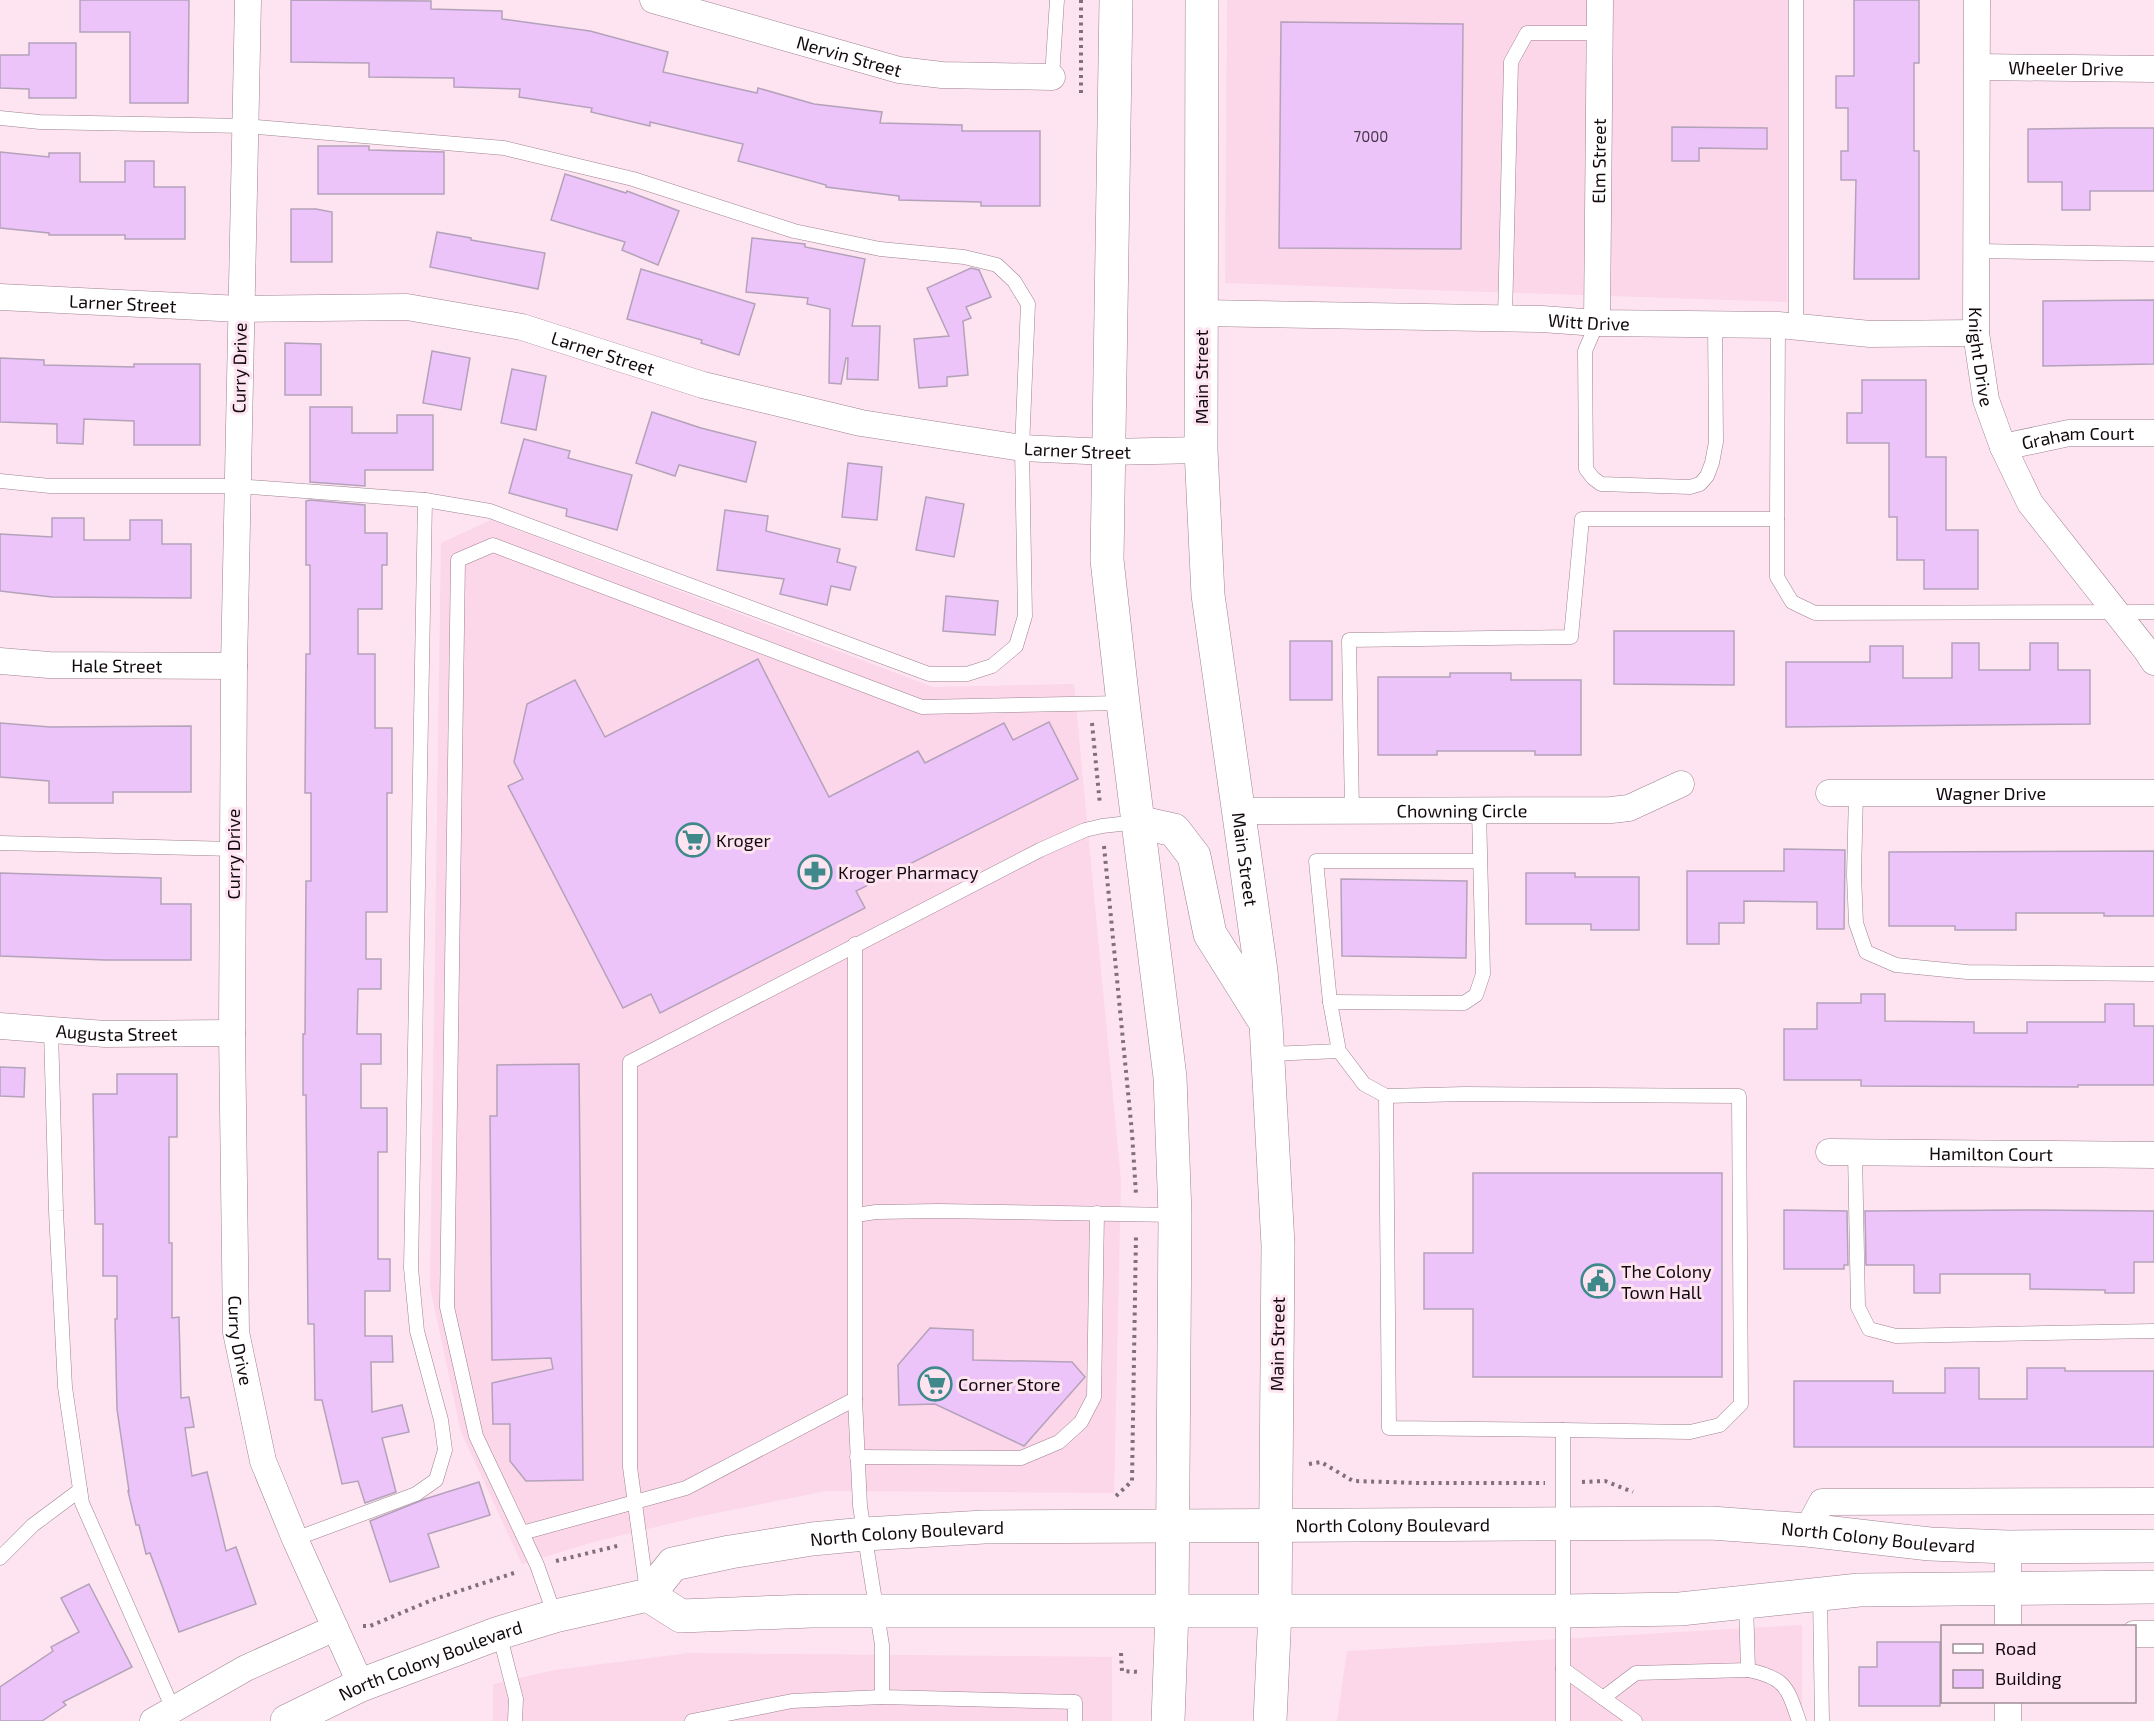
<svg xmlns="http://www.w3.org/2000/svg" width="2154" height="1721" font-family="'Exo 2',sans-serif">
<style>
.built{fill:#fcd6e9}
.building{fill:#ecc4fa;stroke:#b4a2ba;stroke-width:1.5}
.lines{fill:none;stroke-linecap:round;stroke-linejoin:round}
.service-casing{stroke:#9e8290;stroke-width:15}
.minor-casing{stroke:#9e8290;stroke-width:27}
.secondary-casing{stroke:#9e8290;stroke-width:34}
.primary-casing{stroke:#9e8290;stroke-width:34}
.path{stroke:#817079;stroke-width:4;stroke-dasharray:3 4.5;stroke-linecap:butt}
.service{stroke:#fff;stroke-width:14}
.minor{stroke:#fff;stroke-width:26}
.secondary{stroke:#fff;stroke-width:33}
.primary{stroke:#fff;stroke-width:33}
.labels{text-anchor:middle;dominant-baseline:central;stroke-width:6;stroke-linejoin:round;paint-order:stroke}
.number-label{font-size:15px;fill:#483849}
.street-label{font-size:18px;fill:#12090e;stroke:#fde4f0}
.poi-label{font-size:18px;fill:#12090e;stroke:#fde4f0;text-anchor:start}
</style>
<rect width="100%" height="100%" fill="#fde4f0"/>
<!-- built -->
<g class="built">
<path d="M1227,0H1788L1787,302L1225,283Z"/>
<path d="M491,520L933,687L1074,684L1121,1181L1114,1493L826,1491L701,1516L590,1543L522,1564L461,1432L430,1287L441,543Z"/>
<path d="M1802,1625V1721H1337L1347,1651Z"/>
<path d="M689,1653L1112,1657V1721H493V1684L555,1670Z"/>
</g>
<!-- building -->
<g class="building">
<path d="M80,0H189L188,103H130V32H80Z"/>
<path d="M291,0L431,1V9L502,11V19L590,31L668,52L663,72L757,93L758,88L814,104L882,112L880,123L962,125V131H1040V206H981V202L899,200V196L826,187V185L738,161L743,144L650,122V126L591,112L592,108L519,97L520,89L454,87V78L369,77V63L291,62Z"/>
<path d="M1854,0H1919V63H1914V151H1919V279H1854L1856,180H1841V151H1848V108H1836V76H1854Z"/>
<path d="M1281,22L1463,24L1461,249L1279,248Z"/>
<path d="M29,43H76V98H29V89L0,88V55H29Z"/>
<path d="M1672,127L1767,128V149L1699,148V161H1672Z"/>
<path d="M2105,128H2154V191H2090V210H2062V182H2028V129Z"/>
<path d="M318,146H369V150L444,152V194H318Z"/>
<path d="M0,152L49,157V153H80V182H125V161H154V187H185V239H125V235H49V233L0,228Z"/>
<path d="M565,174L626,193L627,191L679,211L658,265L622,250L625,242L551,220Z"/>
<path d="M291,209H316L332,212V262H291Z"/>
<path d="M437,232L471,238V240L545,253L538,289L430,267Z"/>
<path d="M752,238L805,244V247L865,259L852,326H880L878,380L847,379L848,358H846L841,384L829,383L830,309L807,304L808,298L746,292Z"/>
<path d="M971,268L979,270L991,297L966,307L971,318L963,321L968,375L947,377V386L919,388L914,339L949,336L927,288Z"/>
<path d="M641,269L755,304L739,355L701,343L702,340L627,319Z"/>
<path d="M2154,300V364L2043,366V301Z"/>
<path d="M285,343L321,344V395H285Z"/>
<path d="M432,351L470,358L461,410L423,403Z"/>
<path d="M0,358L44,360V365L134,367V364H200V445H134V421L84,419L83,444L57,443V424L0,422Z"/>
<path d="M512,369L546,376L536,430L501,423Z"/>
<path d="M1862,380H1926V457H1946V530H1978V589H1924V560H1897V517H1889V443H1847V413H1862Z"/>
<path d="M310,407H352V433H397V415H433V470H365V486L310,482Z"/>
<path d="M652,412L701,428L756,442L746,482L679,465L675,476L636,463Z"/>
<path d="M524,439L570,451L568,458L632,475L617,530L566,516L567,509L509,493Z"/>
<path d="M848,463L882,467L877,520L842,517Z"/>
<path d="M926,497L964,504L954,557L916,550Z"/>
<path d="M310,500L365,505V533H387V565H382V609H358V654H375V728H392V793H387V912H366V959H381V989H358L357,1034H381V1064H361V1108H387V1152H378V1259H390V1291H365V1336H392L393,1362H371L372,1412L402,1405L409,1432L382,1438L396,1492L365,1503L358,1481L342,1484L322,1400H315L314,1324H308L306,1095H303V1034H305L306,881H311V793H305L306,654H310V565H306V501Z"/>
<path d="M725,510L768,516L766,531L840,549L837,562L856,567L850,590L831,586L827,605L780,594L784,579L717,570Z"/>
<path d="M52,518H84V540H130V520H162V544H191V598L52,597L0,591V534L52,537Z"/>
<path d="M946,596L998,601L995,635L943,631Z"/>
<path d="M1614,631H1734V685L1614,684Z"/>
<rect x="1290" y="641" width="42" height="59"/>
<path d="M1952,643H1979V670H2030V643H2058V670H2090V724L1786,727V662H1870V646H1903V678H1952Z"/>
<path d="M758,659L829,797L918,751L925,763L1004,723L1013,740L1049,722L1078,779L856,891L865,908L660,1013L651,994L623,1008L508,786L523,779L514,762L527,704L575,680L605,737Z"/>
<path d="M1450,673H1511V680H1581V755H1535V751H1437V755H1378V677H1450Z"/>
<path d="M0,723L50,727L191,726V792H113V803H49V781L0,777Z"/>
<path d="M1784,849L1845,850L1844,929H1817V902L1744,901V923H1719V944H1687V871H1784Z"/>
<path d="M2154,851V916H2104V913H2016V930H1955V926H1889V852Z"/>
<path d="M0,873L161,878V904H191V960H105L0,956Z"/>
<path d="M1526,873H1575V877H1639V930H1591V924H1526Z"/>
<path d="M1341,879L1467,881L1466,958L1342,956Z"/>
<path d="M1861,994H1885V1021L1974,1022V1033H2027V1022H2105V1004H2134V1026H2154V1085H2078V1087L1861,1086V1080H1784V1029H1817V1003H1861Z"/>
<path d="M579,1064L583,1480L526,1481L510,1461V1424H493L492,1383L553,1369L551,1358L492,1360L490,1116H497V1065Z"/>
<path d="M0,1067L25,1068L24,1097L0,1096Z"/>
<path d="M117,1074H177V1137H169V1243H172V1318L179,1317L181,1398L189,1397L194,1427L185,1428L192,1476L207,1472L226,1551L236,1547L256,1604L179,1632L150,1553L146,1554L139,1525H136L128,1491H129L117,1409L115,1319H117V1276H103V1224H95L93,1094H117Z"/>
<path d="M1473,1173H1722V1377H1473V1309H1424V1253H1473Z"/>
<path d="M1784,1210L1847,1211L1848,1265H1844V1269H1784Z"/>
<path d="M2030,1210L2154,1211V1262H2134V1293H2105V1290L2030,1289V1274H1940V1293H1914V1265H1866L1865,1211Z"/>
<path d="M930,1328L973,1330V1360L1072,1362L1085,1377L1024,1446L935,1404L899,1405L898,1365Z"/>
<path d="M1945,1368H1979V1399H2027V1368H2065V1371H2154V1447H1794V1381H1893V1393H1945Z"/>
<path d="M479,1482L490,1515L428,1534L439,1567L390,1582L370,1521L425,1499Z"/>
<path d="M89,1584L132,1667L63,1702L66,1705L42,1721H0V1687L53,1651L51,1647L79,1632L61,1598Z"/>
<path d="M1877,1642H1940V1706H1859V1667H1877Z"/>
</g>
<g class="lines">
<!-- service casing -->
<g class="service-casing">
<g id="service">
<path d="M1052,77L1057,0"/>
<path d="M0,118L40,122L244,126L504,148L633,179L794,231L880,249L964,257L997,265L1014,281L1028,304L1022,448L1025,616L1016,646L992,666L967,674H929L490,511L425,500L237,486H50L0,481"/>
<path d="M1978,251L2154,254"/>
<path d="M1505,318L1511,62L1527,33H1600"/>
<path d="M1597,323L1585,351L1586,469L1593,478L1601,484L1690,487L1700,484L1707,476L1712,463L1716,442L1715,324"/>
<path d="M1796,328V0"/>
<path d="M1777,519L1778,325"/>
<path d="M1856,793L1854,875L1856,923L1866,952L1896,965L1967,972L2154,974"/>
<path d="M1352,811L1349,640L1571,637L1582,519H1777V577L1792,602L1815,613L2154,612"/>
<path d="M0,843L233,849"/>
<path d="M1479,861H1316L1330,1002L1339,1051L1364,1084L1386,1096L1389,1428L1563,1430V1721"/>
<path d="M855,944V1399L860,1506L882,1645V1697"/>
<path d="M1330,1002L1464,1003L1476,995L1483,974L1479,811"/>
<path d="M51,1030L56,1211L65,1387L82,1503L173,1709"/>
<path d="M1268,1054L1339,1051"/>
<path d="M1386,1096L1465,1094L1739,1096L1741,1404L1720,1425L1690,1432L1563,1430"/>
<path d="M1855,1152L1858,1307L1869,1329L1896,1336L2154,1331"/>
<path d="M856,1215L876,1212L938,1211L1175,1215"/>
<path d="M857,1457L1021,1458L1059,1442L1081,1422L1094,1397L1097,1213"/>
<path d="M522,1533L686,1488L855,1399"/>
<path d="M295,1539L416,1494L436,1480L445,1450L441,1420L417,1331L411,1268L425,500"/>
<path d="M0,1558L33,1525L80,1490"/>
<path d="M647,1592L630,1467V1062L1040,850L1085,830L1102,826L1138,822"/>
<path d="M1820,1594L1822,1721"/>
<path d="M555,1616L537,1565L476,1436L447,1307L458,560L493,545L922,707L1122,703"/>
<path d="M499,1633L516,1699L515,1721"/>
<path d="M1563,1669L1635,1721"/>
<path d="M1748,1670C1786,1678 1787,1687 1799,1721"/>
<path d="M1603,1698L1636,1673L1748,1670L1746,1602"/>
<path d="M692,1721L792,1701L882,1697L1075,1702V1721"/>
</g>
</g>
<!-- minor casing -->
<g class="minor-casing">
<g id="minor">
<path id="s1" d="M248,0L234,666L232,1033L236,1332L263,1461L295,1539L361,1685"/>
<path id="s2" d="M653,0L899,70L942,75L1052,77"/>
<path id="s3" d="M1977,0L1976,333L1986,400L2003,447L2030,503L2146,650L2154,662"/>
<path id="s4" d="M1978,67L2154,69"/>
<path id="s5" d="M0,297L240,309L407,307L522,327L703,385L861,423L1022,448L1108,452L1201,450"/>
<path id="s6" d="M1201,313L1542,319L1597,323L1778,325L1870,334L1976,333"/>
<path id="s7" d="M1597,323L1600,0"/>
<path id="s8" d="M2003,447L2069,433H2154"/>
<path id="s9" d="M0,661L49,665L234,666"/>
<path id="s10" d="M1829,793H2154"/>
<path id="s11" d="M1238,811L1611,810L1629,808L1681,784"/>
<path id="s12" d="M0,1026L105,1034L232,1033"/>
<path id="s13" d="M1829,1152L2154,1155"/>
<path d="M1807,1530L1822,1502L2154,1501"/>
<path d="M2008,1547V1626"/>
<path d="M2134,1634H2154"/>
<path d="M2008,1702V1721"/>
<path d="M153,1721L246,1668L335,1628"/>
</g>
</g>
<!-- secondary casing -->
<g class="secondary-casing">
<g id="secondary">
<path d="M648,1595L681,1616L811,1611H1564L1680,1609L1859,1590L2154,1587"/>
<path id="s14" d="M287,1721L361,1685L499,1633L555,1616L648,1595L673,1564L730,1552L812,1539L865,1534L984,1527L1711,1523L1807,1530L1930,1544L2008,1547L2154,1546"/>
</g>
</g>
<!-- primary casing -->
<g class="primary-casing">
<g id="primary">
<path d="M1116,0L1107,560L1123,703L1170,1077L1175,1215L1172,1611L1168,1721"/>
<path id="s15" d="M1202,0L1201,450L1208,595L1261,971L1266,1024L1278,1245L1275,1611L1270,1721"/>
<path d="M1138,822L1174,830L1194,856L1210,934L1262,1017"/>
</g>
</g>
<!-- path -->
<g class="path">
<path d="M1081,0V95"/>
<path d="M1092,723L1100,805"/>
<path d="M1104,846L1132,1133L1136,1194"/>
<path d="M1309,1464L1321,1462L1353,1481L1420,1483H1545"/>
<path d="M1582,1482L1605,1481L1633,1492"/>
<path d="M1116,1496L1132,1481L1136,1234"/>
<path d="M556,1561L621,1545"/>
<path d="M363,1626H370L432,1600L517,1572"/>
<path d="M1121,1653L1122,1671L1140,1672"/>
</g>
<!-- service -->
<use href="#service" class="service"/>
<!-- minor -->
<use href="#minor" class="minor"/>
<!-- secondary -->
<use href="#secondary" class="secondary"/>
<!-- primary -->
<use href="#primary" class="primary"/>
</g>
<!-- icons -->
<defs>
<g id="supermarket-ring" transform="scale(1.725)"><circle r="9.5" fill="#fde4f0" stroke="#40898b" stroke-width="1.5"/><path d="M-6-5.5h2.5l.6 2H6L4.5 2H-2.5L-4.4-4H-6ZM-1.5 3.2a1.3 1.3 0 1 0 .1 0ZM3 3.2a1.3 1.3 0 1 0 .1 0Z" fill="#40898b"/></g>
<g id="pharmacy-ring" transform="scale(1.725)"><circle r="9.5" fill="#fde4f0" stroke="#40898b" stroke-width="1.5"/><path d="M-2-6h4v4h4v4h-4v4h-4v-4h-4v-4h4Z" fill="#40898b"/></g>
<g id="civic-ring" transform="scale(1.725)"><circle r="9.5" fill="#fde4f0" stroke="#40898b" stroke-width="1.5"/><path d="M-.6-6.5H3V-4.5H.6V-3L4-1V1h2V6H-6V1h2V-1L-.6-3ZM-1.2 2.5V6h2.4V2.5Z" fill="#40898b"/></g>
</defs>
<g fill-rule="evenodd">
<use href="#supermarket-ring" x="693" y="840"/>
<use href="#pharmacy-ring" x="815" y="872"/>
<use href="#civic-ring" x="1598" y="1281"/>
<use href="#supermarket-ring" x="935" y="1384"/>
</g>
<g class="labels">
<!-- number labels -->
<g class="number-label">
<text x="1371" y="136">7000</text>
</g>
<!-- street labels -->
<g class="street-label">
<text stroke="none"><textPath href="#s2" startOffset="204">Nervin Street</textPath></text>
<text stroke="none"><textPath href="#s4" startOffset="88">Wheeler Drive</textPath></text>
<text stroke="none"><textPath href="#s7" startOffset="162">Elm Street</textPath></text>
<text stroke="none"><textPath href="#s5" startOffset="123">Larner Street</textPath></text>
<text stroke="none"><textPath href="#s6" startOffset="388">Witt Drive</textPath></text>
<text stroke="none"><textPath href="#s5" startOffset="609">Larner Street</textPath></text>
<text stroke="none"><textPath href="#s3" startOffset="357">Knight Drive</textPath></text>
<text transform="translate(239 368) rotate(-89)">Curry Drive</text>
<text transform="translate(1201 377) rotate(-90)">Main Street</text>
<text stroke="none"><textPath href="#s8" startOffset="76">Graham Court</textPath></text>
<text stroke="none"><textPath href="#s5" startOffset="1095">Larner Street</textPath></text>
<text stroke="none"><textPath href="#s9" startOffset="117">Hale Street</textPath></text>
<text stroke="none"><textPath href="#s10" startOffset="162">Wagner Drive</textPath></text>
<text stroke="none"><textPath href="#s11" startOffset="224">Chowning Circle</textPath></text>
<text transform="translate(233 854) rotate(-90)">Curry Drive</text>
<text stroke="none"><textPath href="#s15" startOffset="862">Main Street</textPath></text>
<text stroke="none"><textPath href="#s12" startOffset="117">Augusta Street</textPath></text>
<text stroke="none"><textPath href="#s13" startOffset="162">Hamilton Court</textPath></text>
<text stroke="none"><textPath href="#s1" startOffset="1341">Curry Drive</textPath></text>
<text transform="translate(1277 1344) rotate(-89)">Main Street</text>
<text stroke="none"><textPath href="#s14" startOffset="1146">North Colony Boulevard</textPath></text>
<text stroke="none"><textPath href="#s14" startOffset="660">North Colony Boulevard</textPath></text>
<text stroke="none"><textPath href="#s14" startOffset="1632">North Colony Boulevard</textPath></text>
<text stroke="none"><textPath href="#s14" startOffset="156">North Colony Boulevard</textPath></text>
</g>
<!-- poi labels -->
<g class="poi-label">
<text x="716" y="840">Kroger</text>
<text x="838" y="872">Kroger Pharmacy</text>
<text x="1621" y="1271">The Colony<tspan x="1621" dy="21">Town Hall</tspan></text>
<text x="958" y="1384">Corner Store</text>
</g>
</g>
<!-- legend -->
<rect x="1941" y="1625" width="195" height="78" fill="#fde4f0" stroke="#9f8c96" stroke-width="1.5"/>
<rect x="1953" y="1644" width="30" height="9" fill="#ffffff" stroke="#9f8c96" stroke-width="1.5"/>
<text x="1995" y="1655" font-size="18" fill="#12090e">Road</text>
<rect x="1953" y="1670" width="30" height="18" fill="#ecc4fa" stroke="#9f8c96" stroke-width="1.5"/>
<text x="1995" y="1685" font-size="18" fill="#12090e">Building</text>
</svg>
